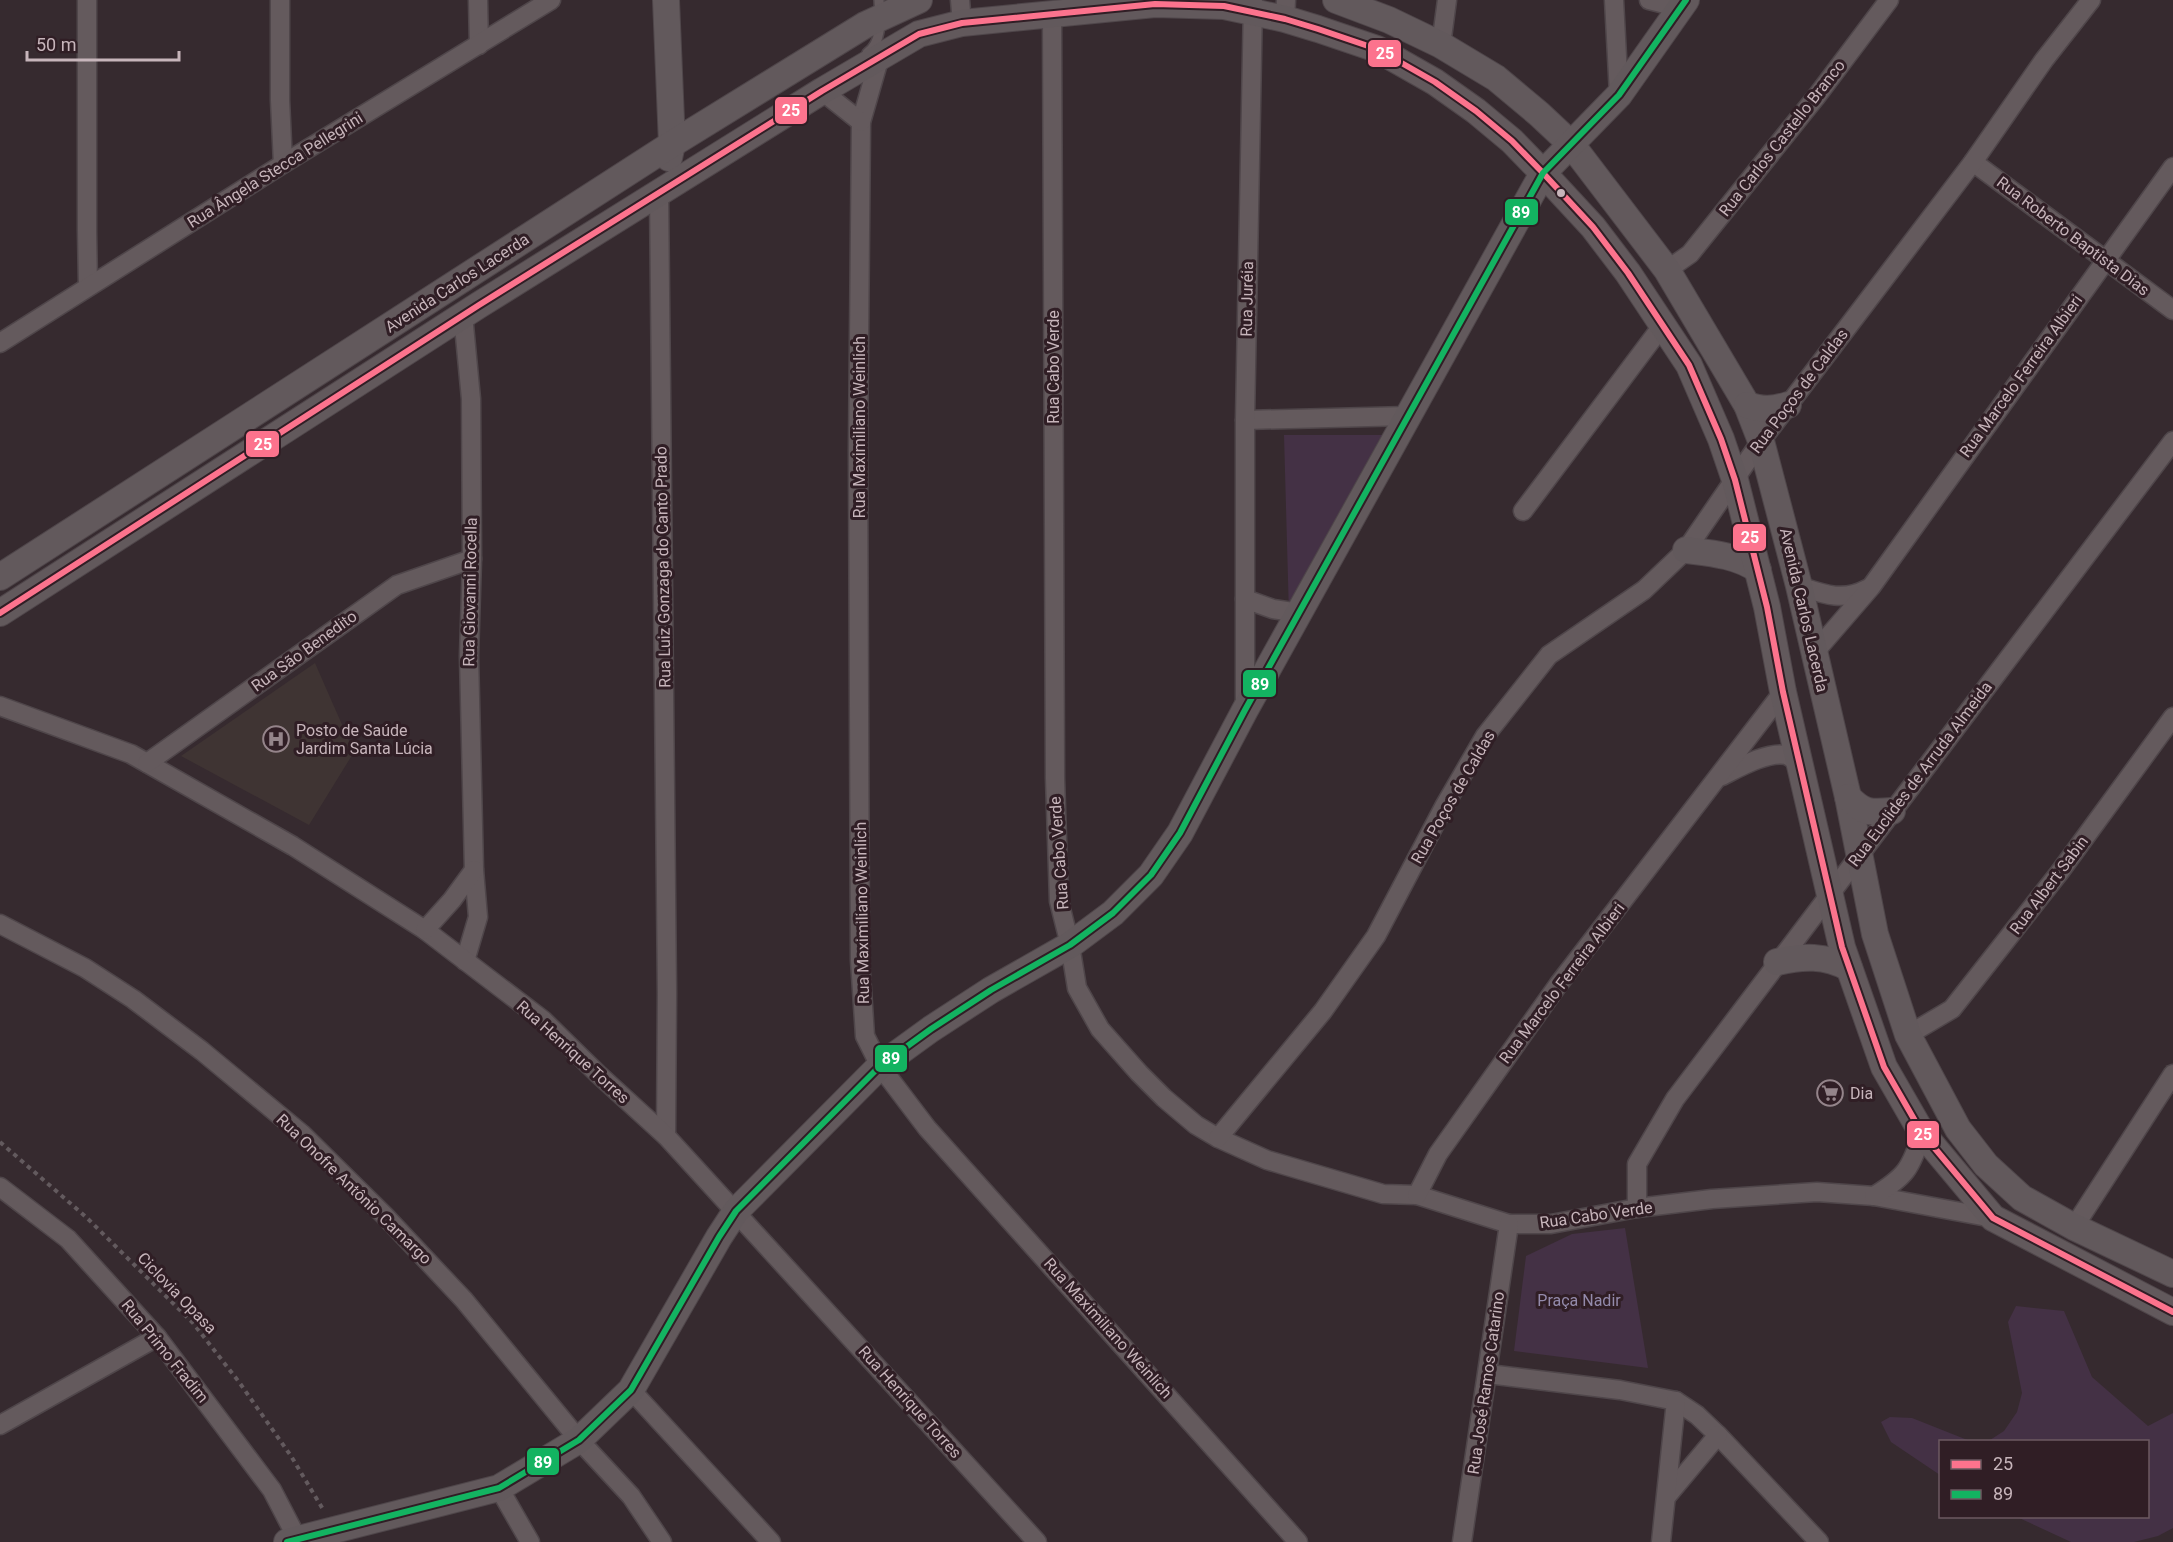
<svg xmlns="http://www.w3.org/2000/svg" width="2173" height="1542" font-family="Roboto,sans-serif">
<style>
.medical{fill:#3f3433}
.green{fill:#443145}
.lines{fill:none;stroke-linecap:round;stroke-linejoin:round}
.lane-casing{stroke:#4f464a;stroke-width:12}
.street-casing{stroke:#4f464a;stroke-width:21}
.secondary-casing{stroke:#4f464a;stroke-width:28}
.path{stroke:#635a5e;stroke-width:4;stroke-dasharray:4.5 4.5;stroke-linecap:butt}
.lane{stroke:#645a5d;stroke-width:9}
.street{stroke:#645a5d;stroke-width:18}
.secondary{stroke:#62595c;stroke-width:26}
.bus-1-casing{stroke:#301e25;stroke-width:10}
.bus-2-casing{stroke:#301e25;stroke-width:10}
.bus-1{stroke:#fc738d;stroke-width:6}
.bus-2{stroke:#13b361;stroke-width:6}
.bus-dot{fill:#c7b5bb;stroke:#301e25;stroke-width:2}
.labels{text-anchor:middle;dominant-baseline:central;stroke-width:6;stroke-linejoin:round;paint-order:stroke}
.street-label{font-size:16px;fill:#c7b5bb;stroke:#301e25}
.poi-label{font-size:16px;fill:#c7b5bb;stroke:#301e25;text-anchor:start}
.park-label{font-size:16px;fill:#938aab;stroke:#301e25}
.line-badge{stroke:#301e25;stroke-width:2}
.badge-label{font-size:16px;text-anchor:middle;font-weight:bold;fill:#fff}
</style>
<rect width="100%" height="100%" fill="#362a2f"/>
<!-- medical -->
<path class="medical" d="M315,663L354,752L309,825L181,756Z"/>
<!-- green -->
<g class="green">
<path d="M1284,435H1391L1289,615Z"/>
<path d="M1625,1228L1648,1368L1514,1351L1526,1256L1572,1234Z"/>
<path d="M2016,1306L2064,1311L2092,1377L2148,1426L2173,1413V1528L2158,1536L2134,1542H2071L2017,1517L2148,1516V1442L1975,1441L1990,1440L2004,1431L2017,1412L2022,1393L2008,1322Z"/>
<path d="M1890,1417L1912,1418L1970,1441L1940,1442V1475L1891,1442L1881,1422Z"/>
</g>
<g class="lines">
<!-- lane casing -->
<g class="lane-casing">
<path id="lane" d="M867,53C883,42 880,18 879,0"/>
</g>
<!-- street casing -->
<g class="street-casing">
<g id="street">
<path d="M87,0V231L88,286"/>
<path d="M280,0V100L283,164"/>
<path d="M478,0L479,45"/>
<path d="M960,0L962,23"/>
<path d="M1614,0L1619,95"/>
<path d="M1649,0L1681,8"/>
<path d="M1052,15L1055,778L1059,901L1070,945L1077,988L1100,1029L1139,1073L1164,1098L1196,1125L1218,1138L1267,1160L1284,1165L1383,1194L1417,1195L1509,1224H1551L1637,1208L1712,1199L1817,1192L1874,1196L1993,1218"/>
<path d="M1285,19L1286,0"/>
<path d="M1441,45L1447,0"/>
<path d="M880,56L861,122L858,450L860,960L865,1036L880,1066L927,1128L1298,1542"/>
<path d="M822,91L861,122"/>
<path d="M1973,162L2173,310"/>
<path d="M659,192L667,993L666,1136"/>
<path d="M1667,270L1690,254L1816,97L1889,0"/>
<path d="M463,315L471,399L472,559L469,656L474,870L478,917L465,961"/>
<path d="M0,343L283,164L551,0"/>
<path d="M1245,420L1408,416"/>
<path d="M1523,511L1662,326"/>
<path d="M1799,586C1823,594 1843,602 1867,589"/>
<path d="M1245,599L1273,609L1299,613"/>
<path d="M1814,653L1871,587L2173,167"/>
<path d="M0,706L131,754L293,846L425,930L543,1020L598,1074L666,1136L1037,1542"/>
<path d="M1245,706V420L1253,2"/>
<path d="M147,763L397,585L472,559"/>
<path d="M1722,776C1738,768 1768,751 1786,755C1792,757 1796,762 1801,767"/>
<path d="M0,924L85,968L133,999L202,1051L302,1134L385,1216L464,1300L579,1440L631,1496L662,1542"/>
<path d="M425,930L452,900L474,870"/>
<path d="M1908,1035L1952,1009L2059,873L2173,717"/>
<path d="M1218,1138L1323,1011L1376,936L1445,805L1485,736L1549,655L1644,590L1686,550L1761,441L1973,162L2044,60L2091,0"/>
<path d="M0,1187L68,1239L157,1337L272,1490L299,1542"/>
<path d="M1417,1195L1438,1154L1558,985L1783,692"/>
<path d="M1874,1196C1905,1177 1911,1169 1922,1133"/>
<path d="M1637,1208V1164L1675,1099L2173,441"/>
<path d="M2074,1227L2173,1074"/>
<path d="M1488,1374L1620,1390L1676,1401L1697,1415L1718,1435L1819,1542"/>
<path d="M631,1390L771,1542"/>
<path d="M0,1425L157,1337"/>
<path d="M499,1488L530,1542"/>
<path d="M1667,1496L1718,1435"/>
<path d="M1462,1542L1509,1224"/>
<path d="M1661,1542L1676,1401"/>
</g>
</g>
<!-- secondary casing -->
<g class="secondary-casing">
<g id="secondary">
<path d="M666,0L672,144L669,158"/>
<path d="M1336,0L1389,20L1441,45L1496,78L1539,114L1571,144L1667,270L1747,405L1761,441L1799,586L1848,797L1875,934L1908,1035L1958,1129L1986,1165L2022,1198L2074,1227L2173,1274"/>
<path d="M1747,405C1762,410 1772,410 1788,405"/>
<path d="M1686,550C1710,553 1737,555 1758,570"/>
<path d="M0,577L672,144L865,25L919,0"/>
<path d="M0,613L479,305L822,91L919,34L962,23L1155,4L1224,6L1285,19L1318,29L1377,49L1435,82L1476,111L1512,141L1543,173L1593,227L1628,273L1689,365L1721,439L1735,480L1767,607L1783,692L1842,947L1884,1067L1922,1133L1993,1218L2173,1312"/>
<path d="M1848,797C1863,813 1870,813 1892,811"/>
<path d="M1777,962C1803,956 1825,955 1849,968"/>
<path d="M287,1542L499,1488L579,1440L631,1390L719,1237L736,1211L880,1066L931,1029L991,990L1070,945L1113,913L1151,875L1180,833L1245,710L1543,173L1619,95L1686,0"/>
</g>
</g>
<!-- path -->
<path class="path" d="M0,1142L86,1217L193,1323L239,1382L291,1456L324,1511"/>
<!-- lane -->
<use href="#lane" class="lane"/>
<!-- street -->
<use href="#street" class="street"/>
<!-- secondary -->
<use href="#secondary" class="secondary"/>
<!-- bus-1 casing -->
<g class="bus-1-casing">
<path id="bus-1" d="M0,613L479,305L822,91L919,34L962,23L1155,4L1224,6L1285,19L1318,29L1377,49L1435,82L1476,111L1512,141L1543,173L1593,227L1628,273L1689,365L1721,439L1735,480L1767,607L1783,692L1842,947L1884,1067L1922,1133L1993,1218L2173,1312"/>
</g>
<!-- bus-2 casing -->
<g class="bus-2-casing">
<path id="bus-2" d="M287,1542L499,1488L579,1440L631,1390L719,1237L736,1211L880,1066L931,1029L991,990L1070,945L1113,913L1151,875L1180,833L1245,710L1543,173L1619,95L1686,0"/>
</g>
<!-- bus-1 -->
<use href="#bus-1" class="bus-1"/>
<!-- bus-2 -->
<use href="#bus-2" class="bus-2"/>
</g>
<!-- icons -->
<defs>
<g id="hospital-ring" transform="scale(1.35)"><circle r="9.5" fill="#301e25" stroke="#94848a" stroke-width="1.5"/><path d="M-5-5h3v3.5h4V-5h3V5h-3V1.5h-4V5h-3Z" fill="#94848a"/></g>
<g id="supermarket-ring" transform="scale(1.35)"><circle r="9.5" fill="#301e25" stroke="#94848a" stroke-width="1.5"/><path d="M-6-5.5h2.5l.6 2H6L4.5 2H-2.5L-4.4-4H-6ZM-1.5 3.2a1.3 1.3 0 1 0 .1 0ZM3 3.2a1.3 1.3 0 1 0 .1 0Z" fill="#94848a"/></g>
</defs>
<g fill-rule="evenodd">
<use href="#hospital-ring" x="276" y="739"/>
<use href="#supermarket-ring" x="1830" y="1093"/>
</g>
<!-- markers -->
<circle class="bus-dot" cx="1561" cy="193" r="5"/>
<g class="labels">
<!-- street labels -->
<g class="street-label">
<text transform="translate(1782 138) rotate(-52)">Rua Carlos Castello Branco</text>
<text transform="translate(275 170) rotate(-32)">Rua Ângela Stecca Pellegrini</text>
<text transform="translate(2073 236) rotate(37)">Rua Roberto Baptista Dias</text>
<text transform="translate(457 283) rotate(-33)">Avenida Carlos Lacerda</text>
<text transform="translate(1247 299) rotate(-89)">Rua Juréia</text>
<text transform="translate(1053 367) rotate(-90)">Rua Cabo Verde</text>
<text transform="translate(2021 376) rotate(-54)">Rua Marcelo Ferreira Albieri</text>
<text transform="translate(1799 391) rotate(-53)">Rua Poços de Caldas</text>
<text transform="translate(859 427) rotate(-90)">Rua Maximiliano Weinlich</text>
<text transform="translate(663 567) rotate(-91)">Rua Luiz Gonzaga do Canto Prado</text>
<text transform="translate(470 592) rotate(-89)">Rua Giovanni Rocella</text>
<text transform="translate(1804 610) rotate(77)">Avenida Carlos Lacerda</text>
<text transform="translate(304 651) rotate(-36)">Rua São Benedito</text>
<text transform="translate(1920 774) rotate(-53)">Rua Euclides de Arruda Almeida</text>
<text transform="translate(1453 797) rotate(-60)">Rua Poços de Caldas</text>
<text transform="translate(1059 853) rotate(-94)">Rua Cabo Verde</text>
<text transform="translate(2049 885) rotate(-53)">Rua Albert Sabin</text>
<text transform="translate(862 913) rotate(-91)">Rua Maximiliano Weinlich</text>
<text transform="translate(1562 983) rotate(-53)">Rua Marcelo Ferreira Albieri</text>
<text transform="translate(573 1052) rotate(42)">Rua Henrique Torres</text>
<text transform="translate(354 1189) rotate(44)">Rua Onofre Antônio Camargo</text>
<text transform="translate(1596 1215) rotate(-8)">Rua Cabo Verde</text>
<text transform="translate(177 1293) rotate(46)">Ciclovia Opasa</text>
<text transform="translate(1108 1328) rotate(48)">Rua Maximiliano Weinlich</text>
<text transform="translate(165 1351) rotate(51)">Rua Primo Fradim</text>
<text transform="translate(1486 1383) rotate(-82)">Rua José Ramos Catarino</text>
<text transform="translate(910 1402) rotate(48)">Rua Henrique Torres</text>
</g>
<!-- poi labels -->
<g class="poi-label">
<text x="296" y="730">Posto de Saúde<tspan x="296" dy="18">Jardim Santa Lúcia</tspan></text>
<text x="1850" y="1093">Dia</text>
</g>
<!-- park labels -->
<g class="park-label">
<text x="1579" y="1300">Praça Nadir</text>
</g>
</g>
<g class="line-badge">
<rect x="1367" y="39" width="35" height="29" rx="6" fill="#fc738d"/>
<rect x="774" y="96" width="34" height="29" rx="6" fill="#fc738d"/>
<rect x="1504" y="198" width="35" height="28" rx="6" fill="#13b361"/>
<rect x="245" y="430" width="35" height="28" rx="6" fill="#fc738d"/>
<rect x="1732" y="523" width="35" height="29" rx="6" fill="#fc738d"/>
<rect x="1242" y="669" width="35" height="29" rx="6" fill="#13b361"/>
<rect x="874" y="1044" width="34" height="29" rx="6" fill="#13b361"/>
<rect x="1906" y="1120" width="34" height="29" rx="6" fill="#fc738d"/>
<rect x="526" y="1447" width="34" height="29" rx="6" fill="#13b361"/>
</g>
<g class="badge-label">
<text x="1385" y="59">25</text>
<text x="791" y="116">25</text>
<text x="1521" y="218">89</text>
<text x="263" y="450">25</text>
<text x="1750" y="543">25</text>
<text x="1260" y="690">89</text>
<text x="891" y="1064">89</text>
<text x="1923" y="1140">25</text>
<text x="543" y="1468">89</text>
</g>
<!-- legend -->
<rect x="1939" y="1440" width="210" height="78" fill="#301e25" stroke="#6c5a61" stroke-width="1.5"/>
<rect x="1951" y="1460" width="30" height="9" fill="#fc738d" stroke="#6c5a61" stroke-width="1.5"/>
<text x="1993" y="1470" font-size="18" fill="#c7b5bb">25</text>
<rect x="1951" y="1490" width="30" height="9" fill="#13b361" stroke="#6c5a61" stroke-width="1.5"/>
<text x="1993" y="1500" font-size="18" fill="#c7b5bb">89</text>
<!-- scale -->
<path d="M27 51v9h152v-9" fill="none" stroke="#c7b5bb" stroke-width="3"/>
<text x="36" y="51" font-size="18" fill="#c7b5bb" stroke="#301e25" stroke-width="4.5" paint-order="stroke">50 m</text>
</svg>
